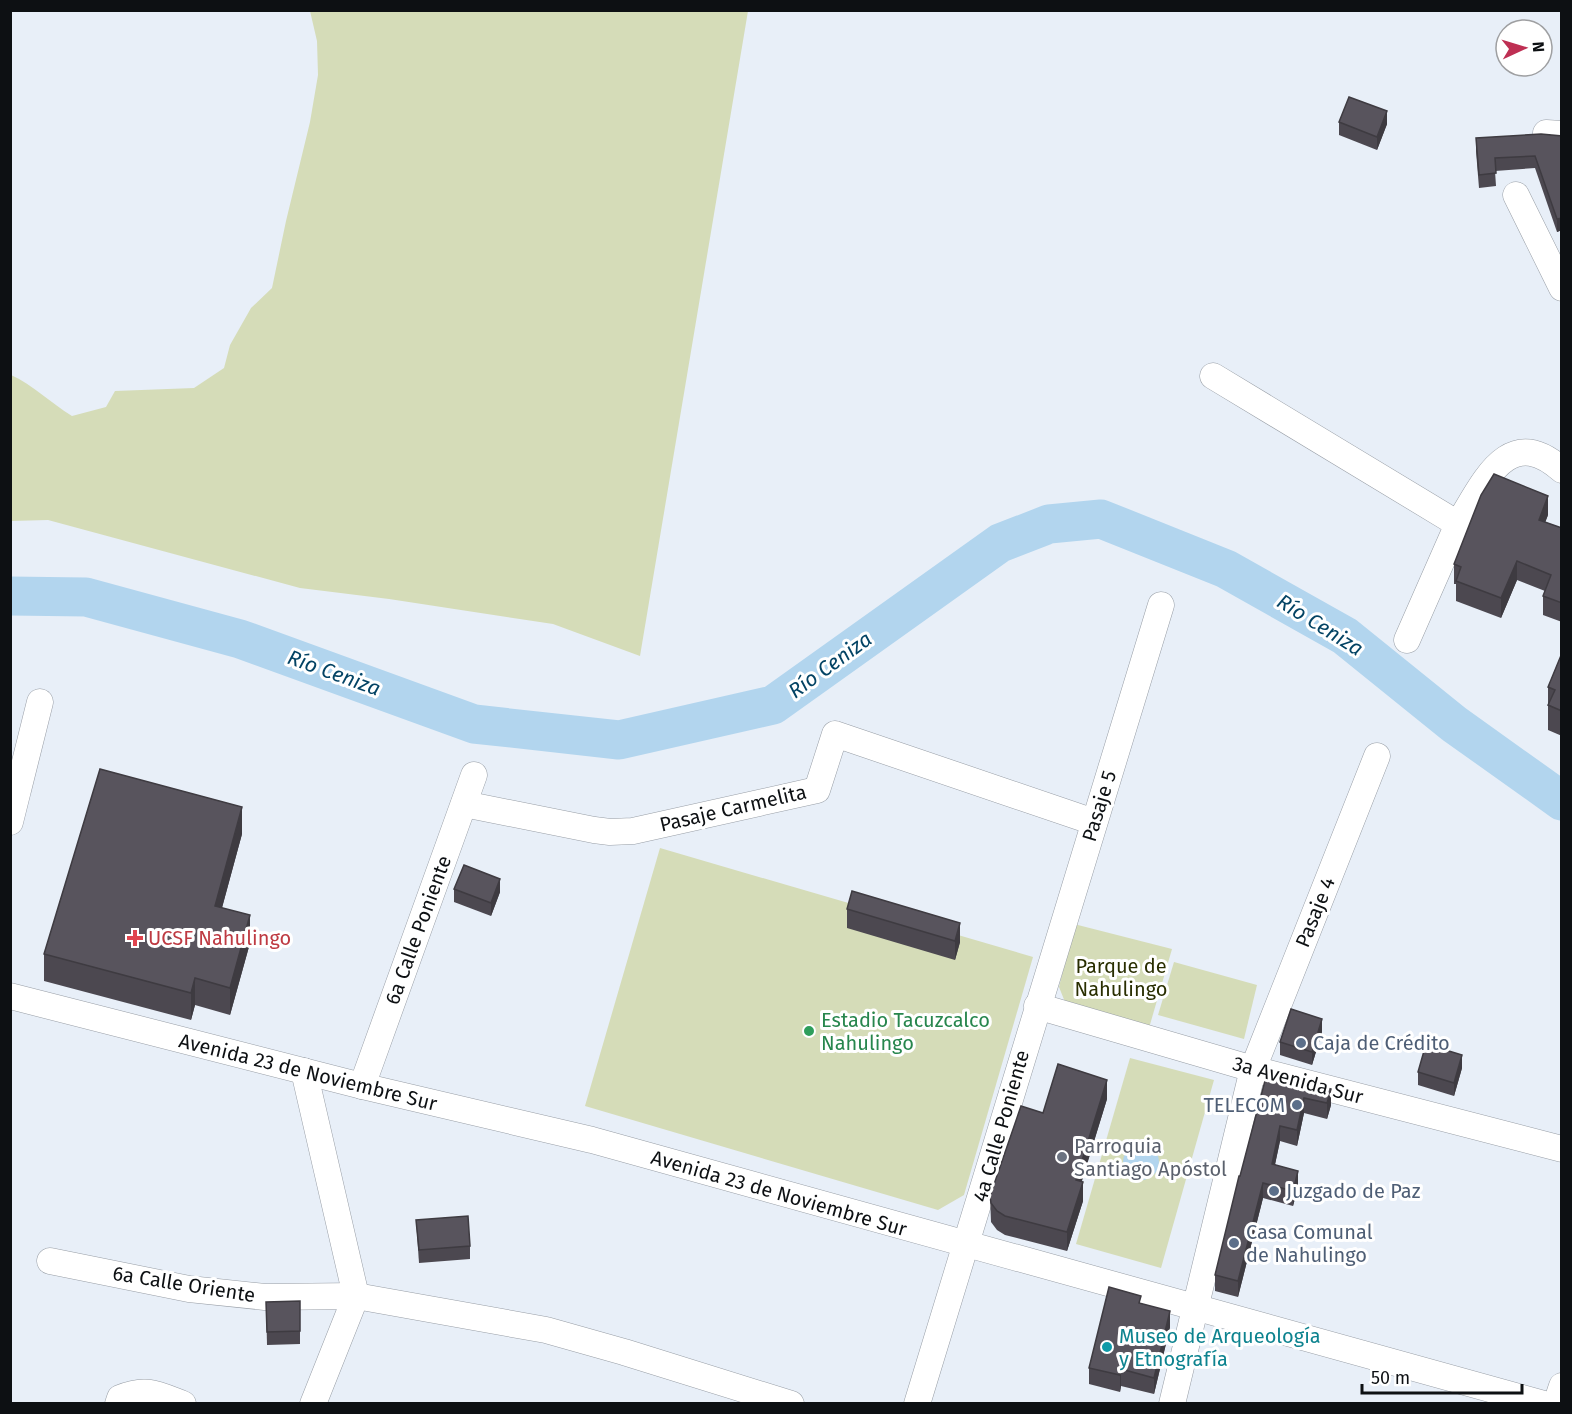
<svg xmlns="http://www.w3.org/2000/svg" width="1572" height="1414" font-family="'Fira Sans',sans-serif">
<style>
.green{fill:#d5dcb8}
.water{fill:#b2d5ee}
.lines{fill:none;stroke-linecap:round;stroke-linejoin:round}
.river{stroke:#b2d5ee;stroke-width:39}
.minor-casing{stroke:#989ea6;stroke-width:27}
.minor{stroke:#fff;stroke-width:26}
.wall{fill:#4c4850}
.shaded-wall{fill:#3e3b41}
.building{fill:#58545d;stroke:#3e3b41;stroke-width:1.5}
.health-dot{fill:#e0444e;stroke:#fff;stroke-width:2}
.leisure-dot{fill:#2e9e5b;stroke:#fff;stroke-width:2}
.service-dot{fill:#5c6f8a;stroke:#fff;stroke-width:2}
.worship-dot{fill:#6b7280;stroke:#fff;stroke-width:2}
.culture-dot{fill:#0f9aa8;stroke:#fff;stroke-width:2}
.labels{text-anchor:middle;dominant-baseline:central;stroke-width:6;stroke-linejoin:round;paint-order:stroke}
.street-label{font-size:20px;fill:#0d1013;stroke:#fff}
.health-label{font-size:20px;fill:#be3a42;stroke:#fff;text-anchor:start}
.park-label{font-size:20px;fill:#292e01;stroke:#fff}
.leisure-label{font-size:20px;fill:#27864d;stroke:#fff;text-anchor:start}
.service-label{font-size:20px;fill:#4e5e75;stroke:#fff;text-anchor:start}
.worship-label{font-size:20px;fill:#5b616d;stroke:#fff;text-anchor:start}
.culture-label{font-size:20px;fill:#0d838f;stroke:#fff;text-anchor:start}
.water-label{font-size:21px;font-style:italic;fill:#034364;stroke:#fff}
</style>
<rect width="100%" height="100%" fill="#e8eff8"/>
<!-- green -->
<g class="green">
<path d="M310,11H748L640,656L553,624L389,599L300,588L48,520L11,521V375C33,385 51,403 72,416L106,407L115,391L194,388L224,368L230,345L251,308L272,288L286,221L310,122L318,75L317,41Z"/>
<path d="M660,848L1033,957L964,1195L938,1210L585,1106Z"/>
<path d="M1074,924L1172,949L1149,1028L1065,1002L1059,987Z"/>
<path d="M1174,962L1257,985L1244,1039L1158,1015Z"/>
<path d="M1130,1058L1214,1080L1161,1268L1076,1244Z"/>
</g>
<!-- water -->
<circle class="water" cx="1141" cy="1162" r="18"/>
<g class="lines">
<!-- river -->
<path class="river" d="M10,596L86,597L240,639L474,724L619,740L773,705L1000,543L1049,524L1101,519L1226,569L1345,636L1454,724L1562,801"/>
<!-- minor casing -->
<g class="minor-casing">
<g id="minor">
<path d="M1546,133L1562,134"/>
<path d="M1516,195L1562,288"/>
<path d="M1213,376L1458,524C1484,483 1508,422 1562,470"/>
<path d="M1407,640L1458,524"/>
<path d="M464,804L594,830L610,832L633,831L817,790L835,734L1094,822"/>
<path d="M10,822L40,702"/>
<path d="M10,996L362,1086L592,1140L1544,1404"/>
<path d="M1037,1006L1253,1069L1562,1149"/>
<path d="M304,1071L356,1296"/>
<path d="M362,1086L474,775"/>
<path d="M50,1261L189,1289L265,1297L356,1296L546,1330L624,1352L791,1404"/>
<path d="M118,1404L120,1398C146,1387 157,1394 183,1404"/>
<path d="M313,1404L356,1296"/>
<path d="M917,1404L1161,605"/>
<path d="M1172,1404L1253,1069L1377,756"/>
<path d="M1556,1404L1562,1386"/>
</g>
</g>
<!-- minor -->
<use href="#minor" class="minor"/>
</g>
<!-- wall -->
<g class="wall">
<path d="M1339,122L1387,124L1377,150L1339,135Z"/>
<path d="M1562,136V230L1557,232L1535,168L1495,171L1496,186L1479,188L1476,151V138Z"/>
<path d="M1548,515L1545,522L1562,528V622L1543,615V596L1545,591L1517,580L1501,618L1456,601V584H1454V564Z"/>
<path d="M1562,653V736L1548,730V687Z"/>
<path d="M242,834L222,908L250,943L230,1015L195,1005L191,1020L44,981V954Z"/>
<path d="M454,889L500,892L491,916L454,902Z"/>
<path d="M847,909L960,942L955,960L847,928Z"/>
<path d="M1322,1032L1312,1065L1280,1055V1042Z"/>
<path d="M1462,1068L1454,1096L1418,1085V1072Z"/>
<path d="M1271,1073L1331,1105L1327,1119L1304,1113L1297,1146L1280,1141L1275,1164L1298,1187L1293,1206L1263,1198L1238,1297L1215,1291V1275L1240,1176Z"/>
<path d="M1107,1099L1082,1181L1083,1201L1067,1251L1005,1235L997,1230L991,1222L990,1196L1043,1113Z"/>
<path d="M416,1220L470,1246V1259L419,1263Z"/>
<path d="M266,1302L300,1331V1344L267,1345Z"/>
<path d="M1141,1304L1170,1327L1154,1394L1121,1386L1120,1392L1089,1384V1368Z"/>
</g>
<!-- shaded-wall -->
<g class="shaded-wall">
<path d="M1387,111V124L1377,150V137Z"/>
<path d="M1562,218V230L1557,232V219Z"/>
<path d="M1548,496V515L1539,539V520Z"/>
<path d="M1517,561V580L1501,618V598Z"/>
<path d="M242,807V834L215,933V906Z"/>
<path d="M500,879V892L491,916V903Z"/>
<path d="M250,915V943L230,1015V988Z"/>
<path d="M960,923V942L955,960V941Z"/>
<path d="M195,978V1005L191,1020V993Z"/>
<path d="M1322,1019V1032L1312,1065V1052Z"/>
<path d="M1462,1055V1068L1454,1096V1083Z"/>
<path d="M1107,1080V1099L1076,1199V1180Z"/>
<path d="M1331,1089V1105L1327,1119V1103Z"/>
<path d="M1304,1098V1113L1297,1146V1130Z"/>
<path d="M1280,1126V1141L1272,1179V1164Z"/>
<path d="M1298,1171V1187L1293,1206V1191Z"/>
<path d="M1083,1182V1201L1067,1251V1232Z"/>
<path d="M1263,1183V1198L1238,1297V1281Z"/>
<path d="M1170,1311V1327L1154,1394V1378Z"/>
<path d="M1121,1369V1386L1120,1392V1375Z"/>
</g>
<!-- building -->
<g class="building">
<path d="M1349,97L1387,111L1377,137L1339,122Z"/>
<path d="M1541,134L1562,136V218L1557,219L1535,156L1495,158L1496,173L1479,175L1476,138Z"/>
<path d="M1494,474L1548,496L1539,520L1562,528V552L1561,555H1562V603L1543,596L1551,575L1517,561L1501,598L1456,581L1461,567L1454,564L1481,495Z"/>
<path d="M1562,653V711L1548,705L1555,690L1548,687Z"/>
<path d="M100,769L242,807L215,906L250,915L230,988L195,978L191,993L44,954Z"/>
<path d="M464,865L500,879L491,903L454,889Z"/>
<path d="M852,891L960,923L955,941L847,909Z"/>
<path d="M1291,1009L1322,1019L1312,1052L1280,1042Z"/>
<path d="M1426,1044L1462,1055L1454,1083L1418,1072Z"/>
<path d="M1058,1064L1107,1080L1076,1180L1083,1182L1067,1232L1005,1216L997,1211L991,1203L990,1196L1021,1106L1043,1113Z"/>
<path d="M1271,1073L1331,1089L1327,1103L1304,1098L1297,1130L1280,1126L1272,1164L1298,1171L1293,1191L1263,1183L1238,1281L1215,1275L1239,1176H1240L1266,1077Z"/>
<path d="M468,1216L470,1246L419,1250L416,1220Z"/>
<path d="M1109,1287L1141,1296L1139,1303L1170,1311L1154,1378L1121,1369L1120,1375L1089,1368Z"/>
<path d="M300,1301V1331L267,1332L266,1302Z"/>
</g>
<!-- markers -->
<path class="health-dot" d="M132 929h6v6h6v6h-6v6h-6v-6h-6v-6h6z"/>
<circle class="leisure-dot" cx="809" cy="1031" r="6"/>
<g class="service-dot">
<circle cx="1301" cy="1043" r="6"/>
<circle cx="1297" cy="1105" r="6"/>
<circle cx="1274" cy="1191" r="6"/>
<circle cx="1234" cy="1243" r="6"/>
</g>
<circle class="worship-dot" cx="1062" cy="1157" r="6"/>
<circle class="culture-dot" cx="1107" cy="1347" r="6"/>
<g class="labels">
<!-- street labels -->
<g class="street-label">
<text transform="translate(1099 806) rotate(-73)">Pasaje 5</text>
<text transform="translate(733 808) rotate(-13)">Pasaje Carmelita</text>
<text transform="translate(1315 912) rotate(-68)">Pasaje 4</text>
<text transform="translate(418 930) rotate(-70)">6a Calle Poniente</text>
<text transform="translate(308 1072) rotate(14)">Avenida 23 de Noviembre Sur</text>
<text transform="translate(1298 1080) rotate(15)">3a Avenida Sur</text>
<text transform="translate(1001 1126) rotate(-74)">4a Calle Poniente</text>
<text transform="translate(779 1193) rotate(16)">Avenida 23 de Noviembre Sur</text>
<text transform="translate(184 1284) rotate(9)">6a Calle Oriente</text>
</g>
<!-- health labels -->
<g class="health-label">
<text x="148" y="938">UCSF Nahulingo</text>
</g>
<!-- park labels -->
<g class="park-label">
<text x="1121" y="966">Parque de<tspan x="1121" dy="23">Nahulingo</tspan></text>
</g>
<!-- leisure labels -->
<g class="leisure-label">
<text x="821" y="1020">Estadio Tacuzcalco<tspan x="821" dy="23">Nahulingo</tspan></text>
</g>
<!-- service labels -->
<g class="service-label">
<text x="1313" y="1043">Caja de Crédito</text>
<text x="1285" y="1105" text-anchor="end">TELECOM</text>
<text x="1286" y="1191">Juzgado de Paz</text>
<text x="1246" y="1232">Casa Comunal<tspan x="1246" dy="23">de Nahulingo</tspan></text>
</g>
<!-- worship labels -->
<g class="worship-label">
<text x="1074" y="1146">Parroquia<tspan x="1074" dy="23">Santiago Apóstol</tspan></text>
</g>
<!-- culture labels -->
<g class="culture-label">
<text x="1119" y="1336">Museo de Arqueología<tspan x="1119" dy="23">y Etnografía</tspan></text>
</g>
<!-- water labels -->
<g class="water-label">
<text transform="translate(1320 625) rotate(32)">Río Ceniza</text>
<text transform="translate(830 665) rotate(-36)">Río Ceniza</text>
<text transform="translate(334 673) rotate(20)">Río Ceniza</text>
</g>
</g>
<!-- border -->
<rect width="1572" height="1414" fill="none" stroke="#0d1013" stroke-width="24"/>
<!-- north arrow -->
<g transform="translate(1524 48) rotate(86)"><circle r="28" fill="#ffffff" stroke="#9e9fa1" stroke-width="1.5"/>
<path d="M0-4.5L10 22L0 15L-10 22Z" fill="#be2f53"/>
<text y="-9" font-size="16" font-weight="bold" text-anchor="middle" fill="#0d1013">N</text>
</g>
<!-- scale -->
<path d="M1362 1384v9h160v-9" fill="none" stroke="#0d1013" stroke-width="3"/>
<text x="1371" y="1384" font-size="18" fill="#0d1013" stroke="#ffffff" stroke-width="4.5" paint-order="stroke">50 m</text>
</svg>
